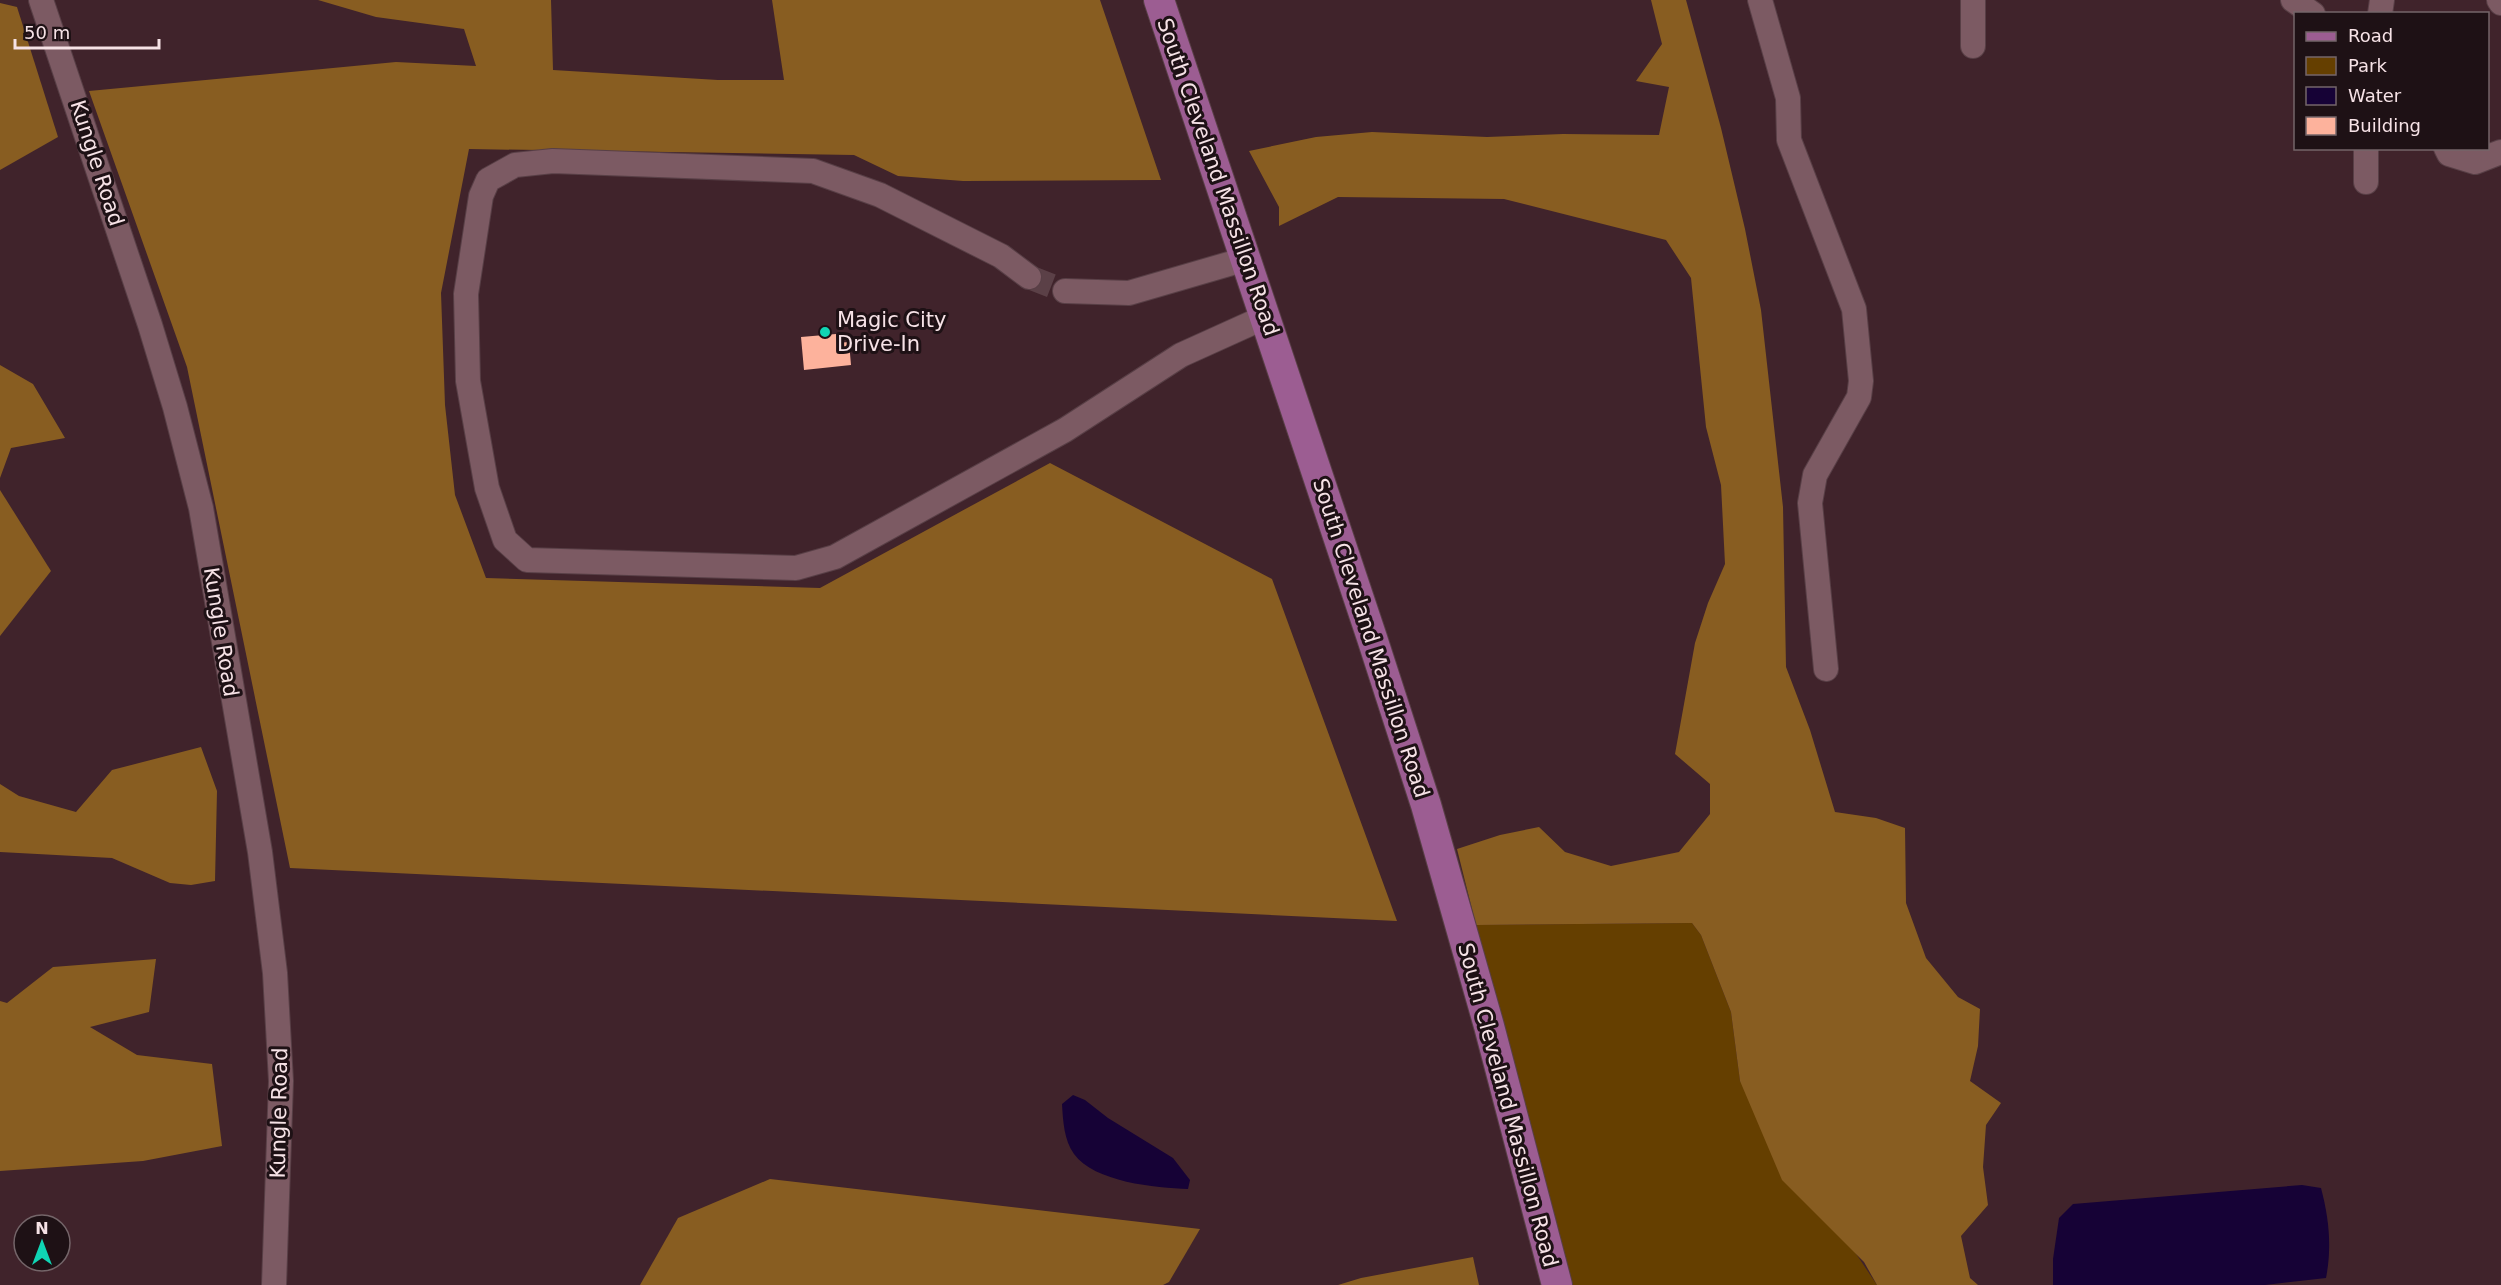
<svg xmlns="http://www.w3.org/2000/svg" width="2501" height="1285" font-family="'DejaVu Sans',sans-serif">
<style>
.green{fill:#653f00}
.forest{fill:#885d21}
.water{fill:#160236}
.building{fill:#fdb29c}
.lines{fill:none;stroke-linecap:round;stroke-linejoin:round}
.minor-tunnel{stroke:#5b4047;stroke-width:24;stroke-dasharray:24 12;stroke-linecap:butt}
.minor-casing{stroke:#583f46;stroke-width:26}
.major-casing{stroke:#583f46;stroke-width:32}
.minor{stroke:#7c5a63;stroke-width:24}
.major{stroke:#9c5d92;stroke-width:30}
.poi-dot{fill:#10d5b4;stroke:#1e1115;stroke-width:2}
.labels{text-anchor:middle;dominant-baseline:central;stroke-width:6;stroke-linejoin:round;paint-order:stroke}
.street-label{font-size:21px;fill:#f6e2e6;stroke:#1e1115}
.poi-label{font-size:21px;fill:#f6e2e6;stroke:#1e1115;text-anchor:start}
</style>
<rect width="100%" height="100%" fill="#40232b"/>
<!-- green -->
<path class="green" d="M1692,923L1701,935L1731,1012L1740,1081L1877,1285H1557L1459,925Z"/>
<!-- forest -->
<g class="forest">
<path d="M318,0H551L553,70L718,80H784L772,0H1100L1161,180L963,181L898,176L854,155L469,149L441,293L445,405L455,495L486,578L820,588L1050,463L1272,579L1397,921L290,868L187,367L89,91L396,62L476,66L464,29L376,17Z"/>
<path d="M1651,0H1686L1721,128L1745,229L1761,310L1783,507L1786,667L1810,730L1835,812L1876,818L1905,828L1906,903L1926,958L1958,997L1980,1009L1978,1046L1970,1081L2001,1103L1986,1125L1983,1167L1988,1205L1961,1236L1970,1278L1978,1285H1877L1864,1262L1782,1180L1740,1081L1731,1012L1701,935L1692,923L1476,925L1457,849L1500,835L1539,827L1565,852L1611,866L1679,852L1710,814V784L1675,754L1695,643L1708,603L1725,564L1721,485L1706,427L1691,278L1666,240L1504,199L1338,197L1279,226V207L1249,151L1316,137L1372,132L1487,137L1563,134L1659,135L1669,87L1636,81L1662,44Z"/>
<path d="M0,3L17,7L58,137L0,170Z"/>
<path d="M0,365L33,384L65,438L11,448L0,478Z"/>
<path d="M0,490L51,571L0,636Z"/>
<path d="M201,747L217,791L215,881L191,885L170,883L112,858L0,852V784L19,796L76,812L112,770Z"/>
<path d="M156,959L149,1012L90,1027L137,1055L212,1064L222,1146L143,1161L0,1171V1001L7,1003L53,967Z"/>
<path d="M770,1179L1200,1229L1169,1282L1163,1285H640L678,1218Z"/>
<path d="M1473,1257L1479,1285H1338L1361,1278Z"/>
</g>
<!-- water -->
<g class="water">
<path d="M1073,1095L1085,1100L1108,1118L1173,1158L1190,1180L1188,1189C1156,1188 1094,1182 1074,1154C1064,1140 1063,1121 1062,1104Z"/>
<path d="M2302,1185L2321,1188C2329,1218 2332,1247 2326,1278L2265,1285H2053V1259L2059,1218L2073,1204Z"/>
</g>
<!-- building -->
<path class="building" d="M836,334L837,343L849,342L851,365L804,370L801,337Z"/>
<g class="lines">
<!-- minor-tunnel -->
<path class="minor-tunnel" d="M1029,277L1065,291"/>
<!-- minor casing -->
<g class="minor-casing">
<g id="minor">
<path d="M41,0L150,325L175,407L201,508L260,852L275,973L281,1081L274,1285"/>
<path d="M1760,0L1788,98L1789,140L1854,309L1861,381L1859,397L1815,475L1810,503L1826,669"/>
<path d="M1973,0V46"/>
<path d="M2293,0L2313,14"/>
<path d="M2499,0L2501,3"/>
<path d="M2380,14L2382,0"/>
<path d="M2366,148V182"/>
<path d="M2446,148L2449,154L2475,162L2501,152"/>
<path d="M1029,277L1001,256L880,195L813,171L553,161L515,165L488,180L481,196L466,294L468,381L487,488L505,540L527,560L796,568L835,557L1065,430L1181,355L1265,317"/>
<path d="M1065,291L1129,293L1246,259"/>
</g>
</g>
<!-- major casing -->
<g class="major-casing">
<path id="major" d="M1159,0L1372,638L1426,805L1489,1026L1557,1285"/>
</g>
<!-- minor -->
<use href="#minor" class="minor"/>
<!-- major -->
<use href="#major" class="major"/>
</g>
<!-- markers -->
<circle class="poi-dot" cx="825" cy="332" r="6"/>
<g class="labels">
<!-- street labels -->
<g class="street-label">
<text transform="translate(97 163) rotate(72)">Kungle Road</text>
<text transform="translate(1218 177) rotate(71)">South Cleveland Massillon Road</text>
<text transform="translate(221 632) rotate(81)">Kungle Road</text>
<text transform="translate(1371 638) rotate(72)">South Cleveland Massillon Road</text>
<text transform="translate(1508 1105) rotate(75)">South Cleveland Massillon Road</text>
<text transform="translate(279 1113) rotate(-89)">Kungle Road</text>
</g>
<!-- poi labels -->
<g class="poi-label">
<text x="837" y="320">Magic City<tspan x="837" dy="24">Drive-In</tspan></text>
</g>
</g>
<!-- legend -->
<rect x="2294" y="12" width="195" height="138" fill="#1e1115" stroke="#746569" stroke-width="1.5"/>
<rect x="2306" y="32" width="30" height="9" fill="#9c5d92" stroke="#746569" stroke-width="1.5"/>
<text x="2348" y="42" font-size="18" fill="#f6e2e6">Road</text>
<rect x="2306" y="57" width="30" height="18" fill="#653f00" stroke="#746569" stroke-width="1.5"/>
<text x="2348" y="72" font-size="18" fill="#f6e2e6">Park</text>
<rect x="2306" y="87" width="30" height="18" fill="#160236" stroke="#746569" stroke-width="1.5"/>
<text x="2348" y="102" font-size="18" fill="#f6e2e6">Water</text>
<rect x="2306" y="117" width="30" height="18" fill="#fdb29c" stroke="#746569" stroke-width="1.5"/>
<text x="2348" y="132" font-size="18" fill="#f6e2e6">Building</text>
<!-- north arrow -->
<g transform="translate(42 1243)"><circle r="28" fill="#1e1115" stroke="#746569" stroke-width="1.5"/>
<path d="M0-4.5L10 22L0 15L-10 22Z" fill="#10d5b4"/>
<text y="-9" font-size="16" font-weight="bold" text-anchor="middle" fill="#f6e2e6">N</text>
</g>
<!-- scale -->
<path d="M15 39v9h144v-9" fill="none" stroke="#f6e2e6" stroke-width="3"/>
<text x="24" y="39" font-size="18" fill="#f6e2e6" stroke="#1e1115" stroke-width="4.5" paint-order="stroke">50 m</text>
</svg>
